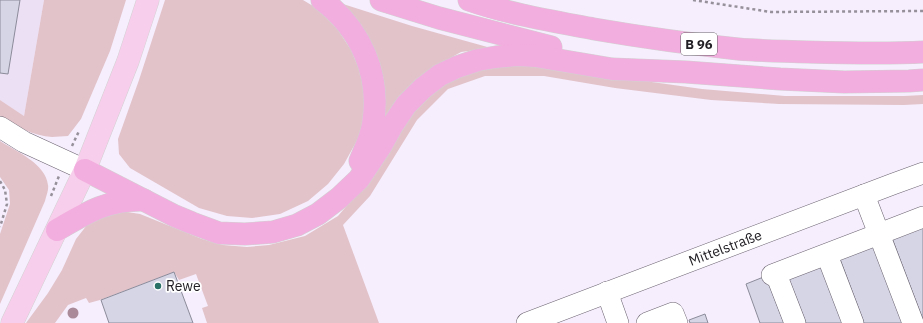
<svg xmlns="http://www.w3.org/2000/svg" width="923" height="323" font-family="'IBM Plex Sans',sans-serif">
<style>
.built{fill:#ece0f5}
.green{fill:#e2c3ca}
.building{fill:#d5d5e6;stroke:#8b8b9a}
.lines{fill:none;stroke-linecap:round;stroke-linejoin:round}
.minor-casing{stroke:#6b6370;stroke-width:22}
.major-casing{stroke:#d3d2d3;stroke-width:23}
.highway-casing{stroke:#d3d2d3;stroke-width:23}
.path{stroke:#96909a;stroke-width:2.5;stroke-dasharray:3 3;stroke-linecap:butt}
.minor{stroke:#fff;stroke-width:21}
.major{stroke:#f7ceeb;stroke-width:22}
.highway{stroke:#f2aede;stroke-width:22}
.tree{fill:#aa8a99}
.poi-dot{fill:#297067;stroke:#fff;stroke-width:1.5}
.labels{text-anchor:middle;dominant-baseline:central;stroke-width:3.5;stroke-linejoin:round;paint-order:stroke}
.shield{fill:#fff;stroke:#656366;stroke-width:1}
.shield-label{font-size:13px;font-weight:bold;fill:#232025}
.street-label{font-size:14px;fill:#232025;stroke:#fff}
.poi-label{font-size:14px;fill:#232025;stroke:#fff;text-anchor:start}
</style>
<rect width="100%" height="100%" fill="#f6eefd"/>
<!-- built -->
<path class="built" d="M0,0H44L24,116L0,100Z"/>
<!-- green -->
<g class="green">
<path d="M44,0H126L110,51L81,119L68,136C63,136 57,137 52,137C34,136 16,126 0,118V100L24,116Z"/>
<path d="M165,0H303L318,9L338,30L351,50L362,76L366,106L360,135L344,164L328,184L308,201L280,214L252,218L227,216L199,208L130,168L119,154L118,139L139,80Z"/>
<path d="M343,4L412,26L491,48L461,52L431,69L379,130Z"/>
<path d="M519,62L616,77L702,89L785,96H904L923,95V104L904,105L779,104L711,100L615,88L544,76H485L448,89L417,120L370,196L343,225L379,323H207L202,308L208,306L196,274L179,280L174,272L100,300L89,303L86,298L68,305L55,323H26L48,293L62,270L76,239L87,225L104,215L121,211L140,214L202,239L223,245L247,247L269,245L305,236L338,216L361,189L417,101L465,71Z"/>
<path d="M0,141C16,151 46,164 48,185C49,190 46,196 45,201L0,304V234L10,204L9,190L0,177Z"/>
</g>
<!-- building -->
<g class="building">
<path d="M0,0H20L8,74L0,73Z"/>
<path d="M923,225V320L892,238Z"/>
<path d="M873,246L903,323H864L840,259Z"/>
<path d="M821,264L844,323H806L788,277Z"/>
<path d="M174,272L193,323H109L101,300Z"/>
<path d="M766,276L784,323H760L746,284Z"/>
<path d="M705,314L708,323H690L689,320Z"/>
</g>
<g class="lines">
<!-- minor casing -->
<g class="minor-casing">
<g id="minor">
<path d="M0,127L24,142L85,170"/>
<path d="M827,255L853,323"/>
<path d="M776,274L795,323"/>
<path d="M772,275L879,234L864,195"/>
<path d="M607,292L618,323"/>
<path id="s1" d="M527,323L893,184L923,173"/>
<path d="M647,323L673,313L677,323"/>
<path d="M913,323L879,234L923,217"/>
</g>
</g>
<!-- major casing -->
<g class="major-casing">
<path id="major" d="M12,323L85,170L128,61L148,0"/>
</g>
<!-- highway casing -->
<g class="highway-casing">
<g id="highway">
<path d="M322,0C361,29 381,75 373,124C371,137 365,149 360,161"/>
<path d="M381,0L439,18L551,47"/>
<path d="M469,0C509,14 552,21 594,29C641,37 690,44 738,49C761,51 784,51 808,52C846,53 885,54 923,52"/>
<path d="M85,170L175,216L192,223L219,233L245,234L273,232L297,225L318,214L339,198L359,179L381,146L392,126L406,105L423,88L440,75L457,67L478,60L496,57L517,55L535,56L612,69L686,72L780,79L844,82L909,81L923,80"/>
<path d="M57,230C86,213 108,199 144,200"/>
</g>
</g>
<!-- path -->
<g class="path">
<path d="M693,0L771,12L923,11"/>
<path d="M72,146L79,131"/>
<path d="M0,181L5,190L7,204L0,227"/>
<path d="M51,196L59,176"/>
</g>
<!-- minor -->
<use href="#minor" class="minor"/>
<!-- major -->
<use href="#major" class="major"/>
<!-- highway -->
<use href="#highway" class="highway"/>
</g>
<!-- trees -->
<circle class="tree" cx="73" cy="313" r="5.5"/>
<!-- markers -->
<circle class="poi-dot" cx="158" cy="286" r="4"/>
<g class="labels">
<!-- shield labels -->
<rect class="shield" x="681" y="33" width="36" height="22" rx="3"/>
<g class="shield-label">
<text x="699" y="44">B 96</text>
</g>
<!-- street labels -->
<g class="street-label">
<text stroke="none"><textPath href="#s1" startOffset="212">Mittelstraße</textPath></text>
</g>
<!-- poi labels -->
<g class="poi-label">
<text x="166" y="286">Rewe</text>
</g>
</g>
</svg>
